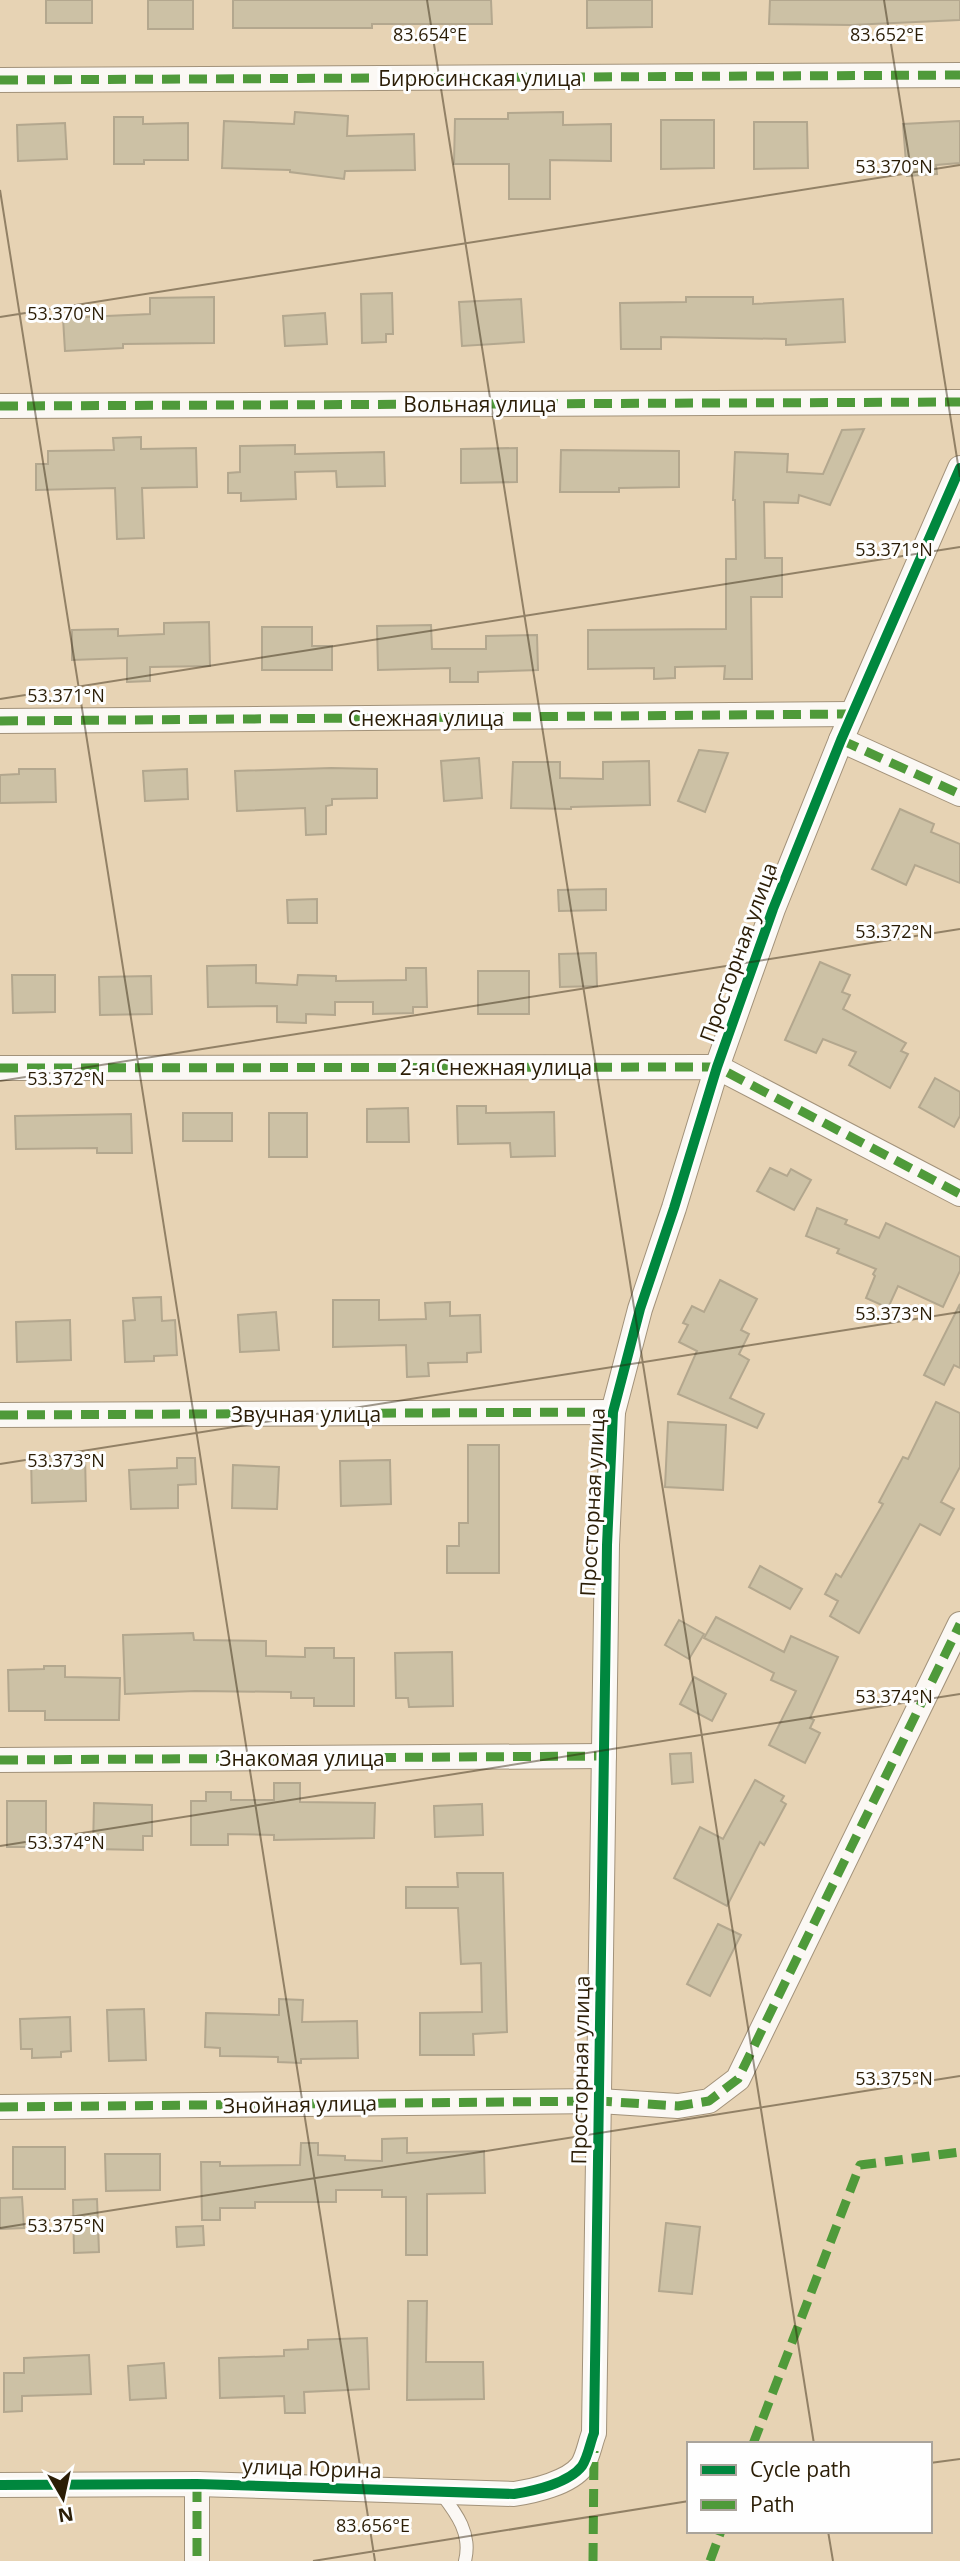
<svg xmlns="http://www.w3.org/2000/svg" width="960" height="2561" font-family="'Open Sans',sans-serif">
<style>
.building{fill:#ccc1a5;stroke:#b3a78e;stroke-width:2}
.lines{fill:none;stroke-linecap:round;stroke-linejoin:round}
.lane-casing{stroke:#a2927a;stroke-width:14}
.street-casing{stroke:#a2927a;stroke-width:26}
.lane{stroke:#fbf8f4;stroke-width:12}
.street{stroke:#fbf8f4;stroke-width:24}
.quiet{stroke:#4f9a3a;stroke-width:9;stroke-dasharray:18 9;stroke-linecap:butt}
.cycleway-casing{stroke:#fefefe;stroke-width:15}
.cycleway{stroke:#00873e;stroke-width:10}
.ticks{fill:none;stroke:#2b1d06;stroke-width:2;stroke-opacity:0.45}
.labels{text-anchor:middle;dominant-baseline:central;stroke-width:6;stroke-linejoin:round;paint-order:stroke}
.street-label{font-size:21px;fill:#2b1d06;stroke:#fefefe}
.ticks-label{font-size:18px;text-anchor:middle;fill:#2b1d06;stroke:#fefefe;stroke-width:6;stroke-linejoin:round;paint-order:stroke}
</style>
<rect width="100%" height="100%" fill="#e7d3b4"/>
<!-- building -->
<g class="building">
<rect x="46" y="0" width="46" height="23"/>
<rect x="148" y="0" width="45" height="29"/>
<path d="M233,0H491L492,24H372V28H233Z"/>
<path d="M587,0H652V27L587,28Z"/>
<path d="M770,0H960V20L850,25L769,24Z"/>
<path d="M295,112L348,116L347,136L414,134L415,170L345,171L344,179L290,172V170L222,168L224,121L294,124Z"/>
<path d="M563,112V125L611,124V161L550,160V199H509V164H454L455,119H508V113Z"/>
<path d="M114,117H143V124L188,123V160H144V164H114Z"/>
<path d="M661,120H714V168L661,169Z"/>
<path d="M960,121V163L936,165L937,174L907,176L903,124Z"/>
<path d="M754,122H807L808,168L754,169Z"/>
<path d="M65,123L67,159L18,161L17,125Z"/>
<path d="M392,293L393,334H386V342L362,343L361,294Z"/>
<path d="M214,297V343L123,344V348L65,351L63,318L150,314V298Z"/>
<path d="M686,297H753V304L843,299L845,342L786,345V339L661,337V349H621L620,303L686,302Z"/>
<path d="M521,299L524,342L462,346L459,302Z"/>
<path d="M325,313L327,344L285,346L283,316Z"/>
<path d="M864,429L830,505L799,495L798,503L764,502L765,558H782V597H751L752,679H724L725,666L675,667V678L654,679V668L588,669V630L726,629V559H736L735,500H733L735,452L788,454L787,472L823,474L842,430Z"/>
<path d="M141,437V449L196,448L197,487L142,488L144,538L117,539L115,488L36,490V464H48V451L114,450L113,438Z"/>
<path d="M295,445V454L384,452L385,486L337,487L336,471L295,472L296,499L241,501V493H228V473L240,472V446Z"/>
<path d="M517,448V482L461,483V449Z"/>
<path d="M561,450L679,451V487L619,488V492H560Z"/>
<path d="M209,622L210,666L150,667V681L127,682V658L72,660V630L118,629V636L164,634V623Z"/>
<path d="M431,625L432,649H486V636L537,635L538,670L478,672V682H450V668L378,670L377,626Z"/>
<path d="M262,627H312V646H332V670H262Z"/>
<path d="M699,750L728,753L705,812L678,801Z"/>
<path d="M479,758L482,798L444,801L441,761Z"/>
<path d="M649,761L650,805L571,807V809L511,808L513,762H560V778L603,779V762Z"/>
<path d="M331,768L377,769V798L332,799V805L326,806V834L306,835L305,808L237,811L235,771Z"/>
<path d="M19,769H55L56,802L0,803V775L19,774Z"/>
<path d="M187,769L188,799L145,801L143,771Z"/>
<path d="M900,809L934,824L931,832L960,844V883L915,865L906,885L872,869Z"/>
<path d="M606,889V910L559,911L558,890Z"/>
<path d="M317,899V923H288L287,900Z"/>
<path d="M596,953L597,986L560,987L559,954Z"/>
<path d="M820,962L850,975L842,992L850,995L843,1009L906,1043L901,1051L908,1054L890,1088L849,1065L856,1052L823,1039L816,1053L785,1040Z"/>
<path d="M256,965V983L297,985L298,975L336,976V981L406,980V968H426L427,1007H413V1013L373,1014V1002H335V1015L306,1014V1023L277,1022V1006L208,1007L207,966Z"/>
<rect x="478" y="971" width="51" height="43"/>
<path d="M12,975H55V1012L13,1013Z"/>
<path d="M151,976L152,1014L100,1015L99,977Z"/>
<path d="M935,1078L960,1092V1116L954,1127L919,1107Z"/>
<path d="M457,1106H486V1113L554,1112L555,1156L511,1157L510,1143L458,1144Z"/>
<path d="M408,1108L409,1142H367V1109Z"/>
<rect x="183" y="1113" width="49" height="28"/>
<rect x="269" y="1113" width="38" height="44"/>
<path d="M131,1114L132,1153H97V1148L16,1149L15,1116Z"/>
<path d="M770,1168L787,1176L791,1169L811,1180L794,1210L757,1191Z"/>
<path d="M817,1208L847,1220L845,1224L879,1238L886,1223L960,1257V1271L943,1307L898,1286L888,1308L866,1298L875,1276L873,1274L876,1269L837,1253L839,1249L806,1236Z"/>
<path d="M720,1280L757,1299L741,1330L749,1334L739,1354L749,1360L730,1398L764,1414L757,1428L678,1394L697,1351L679,1342L688,1325L683,1323L692,1306L704,1312Z"/>
<path d="M161,1297L162,1321L175,1320L177,1355L154,1356V1361L125,1362L123,1321L135,1320L133,1298Z"/>
<path d="M333,1300H379V1320L426,1319L425,1303L450,1302V1316L480,1315L481,1352L467,1353V1362L428,1363L429,1376L407,1377L406,1345L333,1347Z"/>
<path d="M960,1304V1368L954,1365L944,1385L924,1375Z"/>
<path d="M276,1312L279,1350L240,1352L238,1315Z"/>
<path d="M70,1320L71,1360L17,1362L16,1322Z"/>
<path d="M936,1402L960,1413V1467L941,1502L954,1509L940,1535L920,1524L859,1633L830,1616L838,1601L825,1594L836,1574L841,1577L883,1504L879,1502L903,1457L908,1459Z"/>
<path d="M668,1422L726,1425L723,1490L665,1487Z"/>
<path d="M468,1445H499V1573H447V1546H459V1523H468Z"/>
<path d="M85,1455L86,1501L32,1503L31,1456Z"/>
<path d="M177,1458H195L196,1484L178,1485V1508L131,1509L129,1470L177,1468Z"/>
<path d="M390,1460L391,1504L341,1506L340,1461Z"/>
<path d="M233,1465L279,1467L277,1509L232,1508Z"/>
<path d="M760,1566L802,1589L790,1609L749,1587Z"/>
<path d="M716,1617L784,1652L791,1636L838,1657L810,1718L814,1720L810,1728L820,1733L805,1763L769,1745L796,1691L771,1680L774,1673L704,1638Z"/>
<path d="M679,1620L704,1634L689,1659L665,1645Z"/>
<path d="M193,1633L194,1640L266,1641V1656L305,1657V1648H334V1658H354V1706H314V1698H291V1692L195,1691L125,1694L123,1635Z"/>
<path d="M452,1652L453,1706L409,1707L408,1698H396L395,1653Z"/>
<path d="M44,1666H65V1677L120,1678L119,1720H45V1711H9L8,1670L44,1669Z"/>
<path d="M694,1677L726,1694L712,1721L680,1704Z"/>
<path d="M691,1753L693,1782L672,1784L670,1754Z"/>
<path d="M755,1780L784,1796L781,1801L786,1804L764,1845L760,1842L727,1906L674,1878L700,1827L723,1839Z"/>
<path d="M274,1783H300V1802L375,1803L374,1838L274,1840V1835L228,1834V1845H191V1801H206V1792H231V1800H274Z"/>
<rect x="7" y="1801" width="39" height="46"/>
<path d="M94,1803L152,1805V1836H143V1850L93,1849Z"/>
<path d="M482,1804L483,1835L435,1837L434,1806Z"/>
<path d="M457,1873H503L507,2032L473,2034L474,2055H420V2013L482,2012L481,1963L461,1964L458,1908H406V1887H458Z"/>
<path d="M718,1924L741,1935L710,1996L687,1984Z"/>
<path d="M279,1999L303,2000L302,2022L357,2021L358,2058L301,2059V2063L278,2062V2057L220,2056V2048L205,2047L206,2013L279,2015Z"/>
<path d="M144,2009L146,2060L109,2061L107,2010Z"/>
<path d="M70,2017L71,2051L61,2052V2057L32,2058V2049H21L20,2019Z"/>
<path d="M407,2138V2153L484,2151L485,2193L427,2194V2255H406V2197H382V2190H336V2202H255V2208H220V2220H202L201,2162H220V2166L300,2165L301,2143H318V2155L345,2156V2160L382,2161V2139Z"/>
<rect x="13" y="2147" width="52" height="42"/>
<path d="M105,2154H160V2190L106,2191Z"/>
<path d="M22,2197L24,2228L0,2229V2198Z"/>
<path d="M97,2199L99,2252L74,2253L73,2200Z"/>
<path d="M666,2223L700,2227L692,2294L659,2291Z"/>
<path d="M203,2226L204,2245L177,2247L176,2227Z"/>
<path d="M408,2301H427L426,2362H483L484,2399L407,2400Z"/>
<path d="M367,2338L369,2389L304,2392L305,2413H285L284,2396L220,2398L219,2358L284,2356V2350L308,2349V2340Z"/>
<path d="M89,2355L91,2394L22,2396V2411L4,2412V2373H24V2358Z"/>
<path d="M164,2363L166,2398L130,2400L128,2366Z"/>
</g>
<g class="lines">
<!-- lane casing -->
<g class="lane-casing">
<path id="lane" d="M440,2492C456,2513 472,2533 465,2561"/>
</g>
<!-- street casing -->
<g class="street-casing">
<g id="street">
<path d="M0,80L960,75"/>
<path d="M0,406L960,402"/>
<path d="M0,721L851,714"/>
<path d="M841,740L960,794"/>
<path d="M0,1068L717,1067L960,1194"/>
<path d="M0,1415L613,1412"/>
<path d="M0,1760L604,1756"/>
<path d="M0,2107L599,2101L678,2106L709,2101L738,2079L960,1624"/>
<path d="M197,2484V2561"/>
<path d="M0,2485L197,2484L514,2494C534,2491 569,2483 582,2466C588,2457 590,2443 594,2433L607,1545L613,1412L640,1309L674,1208L717,1067L773,909L841,740L960,468"/>
</g>
</g>
<!-- lane -->
<use href="#lane" class="lane"/>
<!-- street -->
<use href="#street" class="street"/>
<!-- quiet -->
<g class="quiet">
<path d="M0,80L960,75"/>
<path d="M0,406L960,402"/>
<path d="M0,721L851,714"/>
<path d="M841,740L960,794"/>
<path d="M0,1068L717,1067L960,1194"/>
<path d="M0,1415L613,1412"/>
<path d="M0,1760L604,1756"/>
<path d="M0,2107L599,2101L678,2106L709,2101L738,2079L960,1624"/>
<path d="M753,2444L860,2165L960,2152"/>
<path d="M197,2484V2561"/>
<path d="M593,2561L594,2451"/>
<path d="M710,2561L721,2531"/>
</g>
<!-- cycleway casing -->
<g class="cycleway-casing">
<path id="cycleway" d="M0,2485L197,2484L514,2494C534,2491 569,2483 582,2466C588,2457 590,2443 594,2433L607,1545L613,1412L640,1309L674,1208L717,1067L773,909L841,740L960,468"/>
</g>
<!-- cycleway -->
<use href="#cycleway" class="cycleway"/>
</g>
<!-- ticks -->
<path class="ticks" d="M427,0L814,2444M884,0L960,477M0,190L375,2561M0,317L960,165M0,699L960,547M0,1081L960,929M0,1464L960,1312M0,1846L960,1694M0,2228L960,2076M930,2463L960,2459M828,2531L833,2561M313,2561L689,2501"/>
<g class="labels">
<!-- street labels -->
<g class="street-label">
<text x="480" y="78">Бирюсинская улица</text>
<text x="480" y="404">Вольная улица</text>
<text x="426" y="718">Снежная улица</text>
<text transform="translate(738 952) rotate(-70)">Просторная улица</text>
<text x="496" y="1067">2-я Снежная улица</text>
<text x="306" y="1414">Звучная улица</text>
<text transform="translate(592 1502) rotate(-87)">Просторная улица</text>
<text x="302" y="1758">Знакомая улица</text>
<text transform="translate(580 2070) rotate(-89)">Просторная улица</text>
<text transform="translate(300 2104) rotate(-1)">Знойная улица</text>
<text transform="translate(312 2468) rotate(2)">улица Юрина</text>
</g>
</g>
<g class="ticks-label">
<text x="887" y="41">83.652°E</text>
<text x="430" y="41">83.654°E</text>
<text x="894" y="173">53.370°N</text>
<text x="66" y="320">53.370°N</text>
<text x="894" y="556">53.371°N</text>
<text x="66" y="702">53.371°N</text>
<text x="894" y="938">53.372°N</text>
<text x="66" y="1085">53.372°N</text>
<text x="894" y="1320">53.373°N</text>
<text x="66" y="1467">53.373°N</text>
<text x="894" y="1703">53.374°N</text>
<text x="66" y="1849">53.374°N</text>
<text x="894" y="2085">53.375°N</text>
<text x="66" y="2232">53.375°N</text>
<text x="373" y="2532">83.656°E</text>
</g>
<!-- legend -->
<rect x="687" y="2442" width="245" height="91" fill="#fefefe" stroke="#aaa49b" stroke-width="2"/>
<rect x="701" y="2465" width="35" height="10" fill="#00873e" stroke="#aaa49b" stroke-width="2"/>
<text x="750" y="2477" font-size="21" fill="#2b1d06">Cycle path</text>
<rect x="701" y="2500" width="35" height="10" fill="#4f9a3a" stroke="#aaa49b" stroke-width="2"/>
<text x="750" y="2512" font-size="21" fill="#2b1d06">Path</text>
<!-- north arrow -->
<g transform="translate(63 2498) rotate(171)" stroke="#fefefe" stroke-width="5" paint-order="stroke">
<path d="M0-5L12 26L0 18L-12 26Z" fill="#2b1d06"/>
<text y="-10" font-size="19" font-weight="bold" text-anchor="middle" fill="#2b1d06">N</text>
</g>
</svg>
